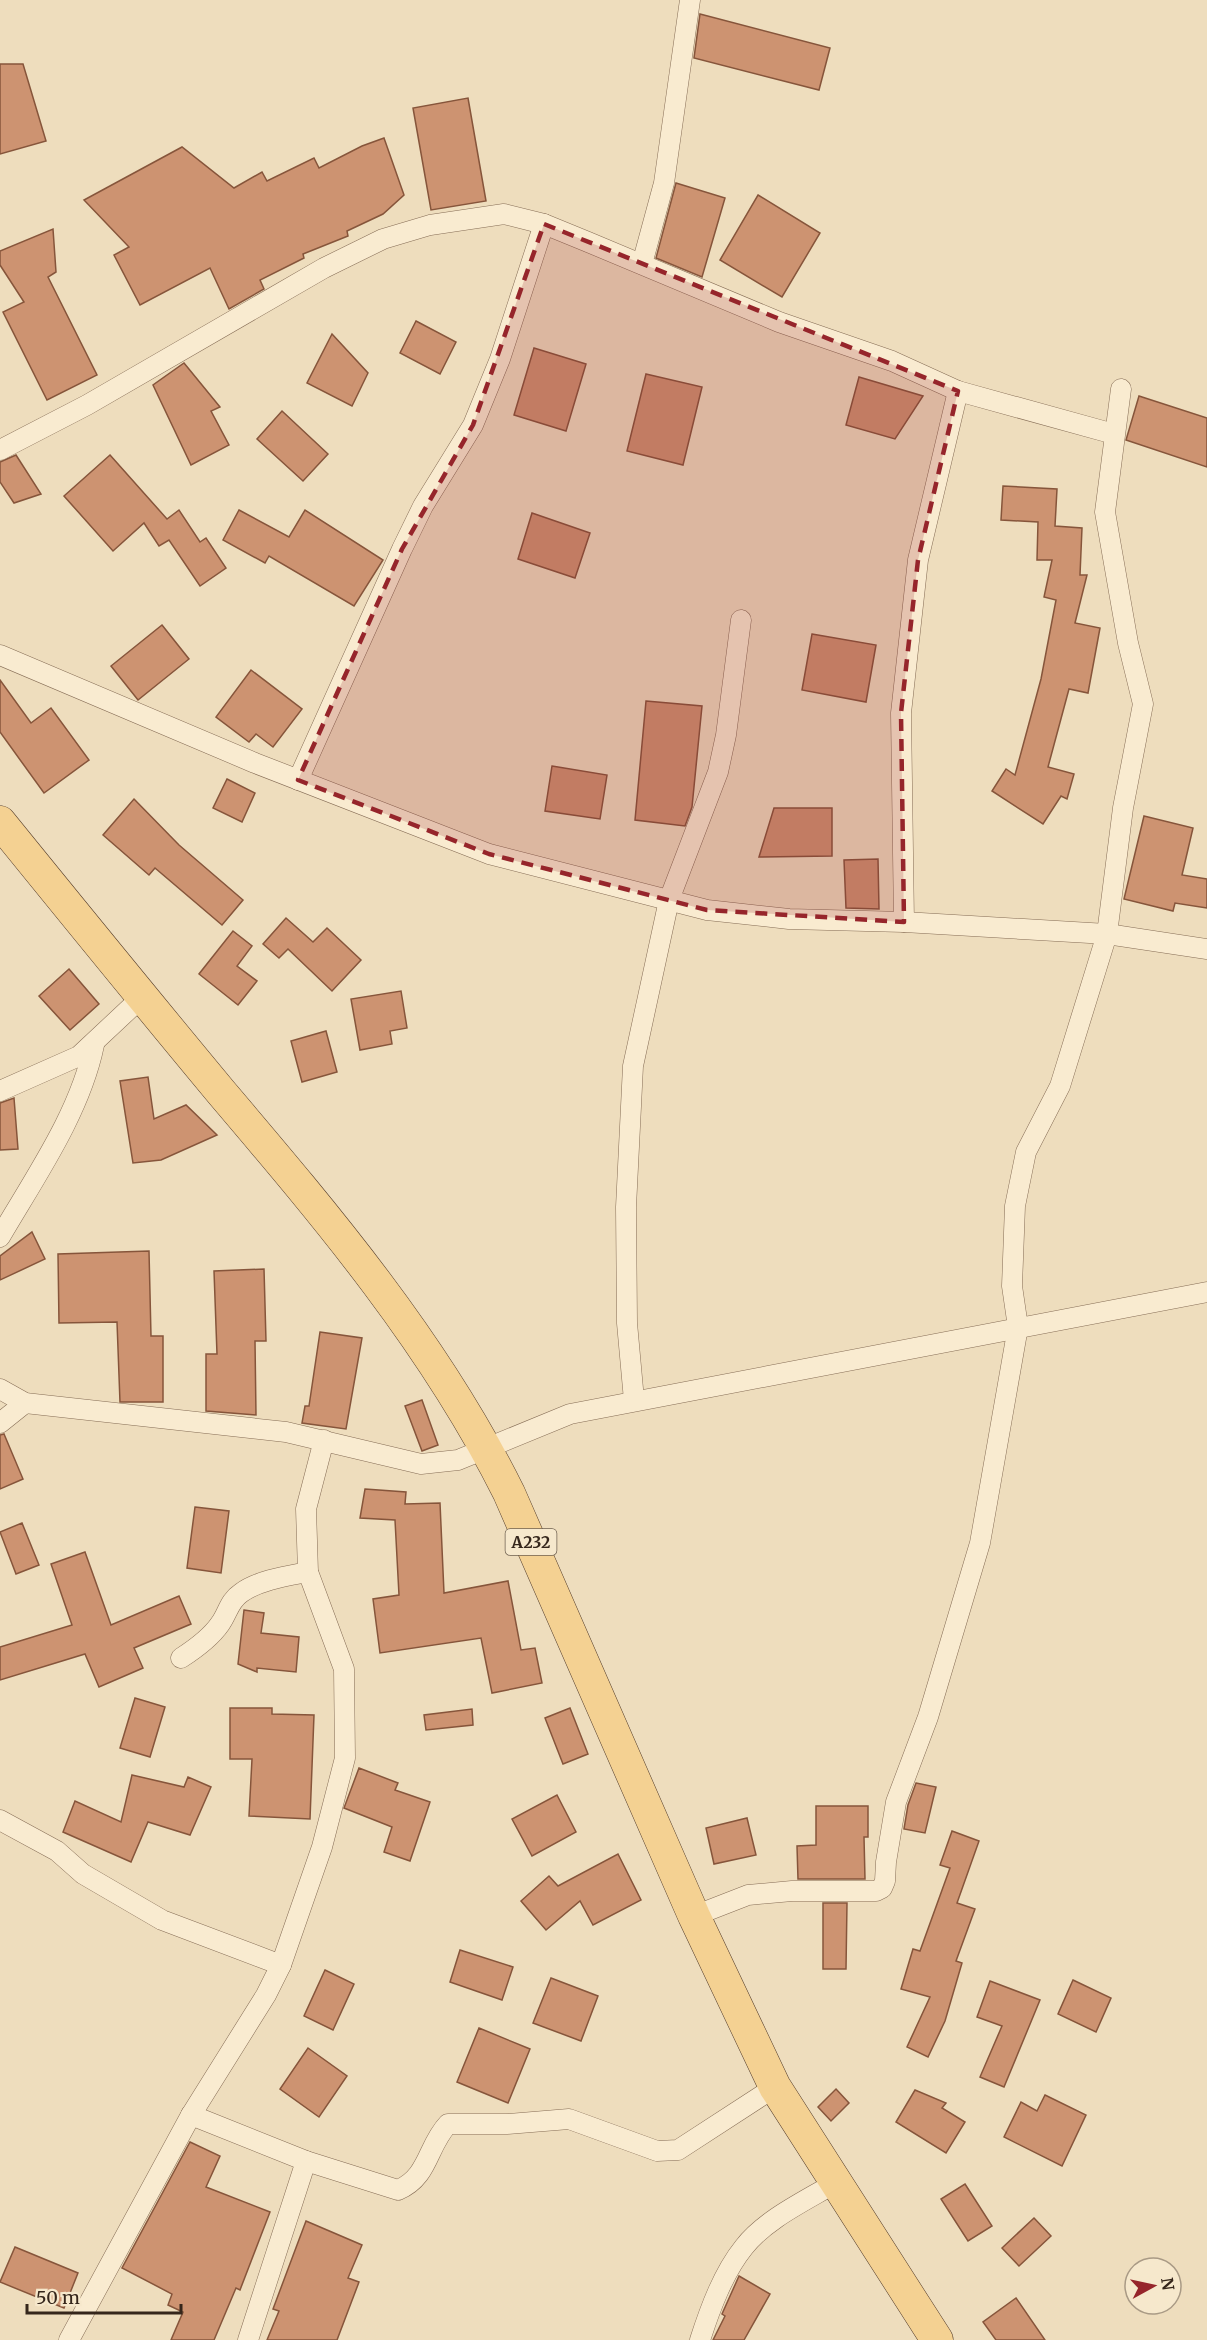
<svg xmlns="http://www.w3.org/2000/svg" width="1207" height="2340" font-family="Merriweather,serif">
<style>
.building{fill:#cd9371;stroke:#86553b;stroke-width:1.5}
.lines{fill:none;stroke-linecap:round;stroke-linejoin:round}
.street-casing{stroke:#866d56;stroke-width:21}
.primary-casing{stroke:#533c2b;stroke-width:33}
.street{stroke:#f9ebd0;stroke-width:20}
.primary{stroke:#f4d192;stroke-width:32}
.marked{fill:#96252b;fill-opacity:0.2;stroke:#96252b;stroke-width:4.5;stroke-dasharray:12 8;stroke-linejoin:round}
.labels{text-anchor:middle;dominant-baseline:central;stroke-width:4.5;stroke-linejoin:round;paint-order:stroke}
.shield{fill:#f6e8cc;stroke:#6f6050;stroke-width:1.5}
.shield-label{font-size:16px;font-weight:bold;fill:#35261b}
</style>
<rect width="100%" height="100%" fill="#eeddbd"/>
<!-- building -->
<g class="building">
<path d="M700,14L830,48L819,90L694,58Z"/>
<path d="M0,64H23L46,141L0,154Z"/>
<path d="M468,98L486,201L431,210L413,108Z"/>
<path d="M384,138L404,195L383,214L347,231L348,236L303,254L304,258L260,280L264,289L229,309L210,268L140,305L114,255L129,247L84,200L182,147L234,188L262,172L267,181L314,158L319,168L362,146Z"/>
<path d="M676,183L725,198L702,277L656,258Z"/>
<path d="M758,195L820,233L782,297L720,260Z"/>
<path d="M53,229L56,272L48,277L97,375L47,400L3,312L24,302L0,265V251Z"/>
<path d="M416,321L456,342L440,374L400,353Z"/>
<path d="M332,334L368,373L352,406L307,383Z"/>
<path d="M534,348L586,364L566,431L514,415Z"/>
<path d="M184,363L220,407L211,411L229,445L191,465L153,385Z"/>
<path d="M646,374L702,387L683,465L627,451Z"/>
<path d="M859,377L923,396L895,439L846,425Z"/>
<path d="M1139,396L1207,418V467L1126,440Z"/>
<path d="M282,411L328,454L303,481L257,439Z"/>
<path d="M16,455L41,494L14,503L0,482V462Z"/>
<path d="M110,455L167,519L179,510L200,542L206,538L226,568L200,586L169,540L159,546L144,523L113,551L64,496Z"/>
<path d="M1003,486L1057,489L1055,526L1082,528L1080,575H1087L1075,623L1100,628L1088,693L1069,689L1048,767L1074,774L1067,799L1061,796L1043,824L992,791L1006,769L1015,775L1041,679L1056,600L1044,597L1052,560H1037L1038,522L1001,520Z"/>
<path d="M239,510L289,537L305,510L383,560L354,606L269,556L265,563L223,540Z"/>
<path d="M532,513L590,533L575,578L518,559Z"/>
<path d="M162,625L189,659L138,700L111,666Z"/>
<path d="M812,634L876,645L866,702L802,690Z"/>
<path d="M251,670L302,709L273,747L256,734L249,742L216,717Z"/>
<path d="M0,680L31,723L51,708L89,760L44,793L0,732Z"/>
<path d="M646,701L702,706L692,807L685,826L635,820Z"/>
<path d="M552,766L607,775L600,819L545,811Z"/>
<path d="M227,779L255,793L242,822L213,808Z"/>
<path d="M134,799L179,845L243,900L222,925L155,868L149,875L103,835Z"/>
<path d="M774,808H832V856L759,857Z"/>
<path d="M1144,816L1193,828L1182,875L1207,879V908L1175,903L1173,911L1124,899Z"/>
<path d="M878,859L879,909L846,908L844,860Z"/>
<path d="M286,918L313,942L327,928L361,960L332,991L288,949L279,958L263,944Z"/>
<path d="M233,931L252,946L237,966L257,981L238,1005L199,974Z"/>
<path d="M69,969L99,1004L70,1030L39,996Z"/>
<path d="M401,991L407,1028L390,1031L392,1044L360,1050L351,999Z"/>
<path d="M326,1031L337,1072L302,1082L291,1041Z"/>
<path d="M148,1077L154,1119L186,1105L217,1135L161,1160L133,1163L120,1081Z"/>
<path d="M14,1098L18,1149L0,1150V1103Z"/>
<path d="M32,1232L45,1259L0,1280V1256Z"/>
<path d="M149,1251L151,1336H163V1402H120L117,1322L59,1323L58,1254Z"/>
<path d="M264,1269L266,1341H255L256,1415L206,1411V1354H217L214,1271Z"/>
<path d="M320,1332L362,1338L346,1429L302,1423L305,1406H309Z"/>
<path d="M422,1400L438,1445L422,1451L405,1406Z"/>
<path d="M4,1434L23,1479L0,1489V1435Z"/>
<path d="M365,1489L406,1492L405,1504L440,1503L444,1593L508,1581L521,1650L535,1648L542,1683L492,1693L481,1638L380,1653L373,1599L399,1595L395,1520L360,1518Z"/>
<path d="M195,1507L229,1511L221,1573L187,1568Z"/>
<path d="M22,1523L39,1565L16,1574L0,1532Z"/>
<path d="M85,1552L111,1625L179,1596L191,1624L134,1648L143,1668L99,1687L85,1654L0,1680V1647L72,1625L51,1564Z"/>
<path d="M244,1610L264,1613L261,1633L299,1637L296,1672L257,1668V1672L238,1664Z"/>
<path d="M135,1698L165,1707L150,1757L120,1748Z"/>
<path d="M230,1708H272V1714L314,1715L310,1819L249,1816L252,1759H230Z"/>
<path d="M570,1708L588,1754L563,1764L545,1718Z"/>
<path d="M472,1709L473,1725L426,1730L424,1715Z"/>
<path d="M359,1768L398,1783L395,1790L430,1802L410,1861L384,1852L392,1827L344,1808Z"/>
<path d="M132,1775L184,1787L188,1777L211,1787L190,1835L148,1822L131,1862L63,1832L75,1801L121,1822Z"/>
<path d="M916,1783L936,1787L925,1833L904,1829L908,1805Z"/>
<path d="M557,1795L576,1832L532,1856L512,1819Z"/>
<path d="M816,1806H868V1837H864L865,1879H798L797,1846L816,1845Z"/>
<path d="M747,1818L756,1855L714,1864L706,1828Z"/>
<path d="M952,1831L979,1841L957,1903L975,1909L956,1961L962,1963L945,2021L928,2057L907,2047L930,1997L901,1989L913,1949L920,1951L950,1868L940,1865Z"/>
<path d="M618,1854L641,1900L593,1925L580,1901L546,1930L521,1901L549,1876L558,1886Z"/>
<path d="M823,1903H847L846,1969H823Z"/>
<path d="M460,1950L513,1967L502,2000L450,1982Z"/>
<path d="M325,1970L354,1984L333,2030L304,2016Z"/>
<path d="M551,1978L598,1996L581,2041L533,2023Z"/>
<path d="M1073,1980L1111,1998L1096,2032L1058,2014Z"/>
<path d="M990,1981L1040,2000L1004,2087L980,2077L1002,2026L977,2017Z"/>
<path d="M479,2028L530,2049L508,2103L457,2082Z"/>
<path d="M308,2048L347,2076L319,2117L280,2089Z"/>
<path d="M836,2089L849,2103L831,2121L818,2107Z"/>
<path d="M915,2090L946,2103L942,2108L965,2122L946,2153L896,2122Z"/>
<path d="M1045,2095L1086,2115L1062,2166L1004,2137L1021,2102L1037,2111Z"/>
<path d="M190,2142L220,2156L206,2187L270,2212L240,2290L236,2288L214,2340H171L183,2312L168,2305L172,2294L122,2268Z"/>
<path d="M965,2184L992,2226L968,2241L941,2199Z"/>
<path d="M1034,2218L1051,2236L1019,2266L1002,2248Z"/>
<path d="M306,2221L362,2245L348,2278L359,2282L337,2340H267L279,2311L273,2309Z"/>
<path d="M15,2247L78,2273L64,2308L0,2282Z"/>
<path d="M739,2276L770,2294L744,2340H713L725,2316L722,2314Z"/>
<path d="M1016,2298L1045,2340H996L983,2322Z"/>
</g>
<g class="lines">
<!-- street casing -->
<g class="street-casing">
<g id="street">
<path d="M642,264L664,183L690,0"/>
<path d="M0,450L87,405L324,268L383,239L430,225L504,214L544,224L588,242L779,322L892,361L958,391L1114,434"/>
<path d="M0,655L255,763L489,854L707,910L789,919L904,922L1107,934L1207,949"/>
<path d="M298,780L402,549L423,506L473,425L500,359L544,224"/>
<path d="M904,922L901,713L918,560L958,391"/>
<path d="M0,1091L79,1056L142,997"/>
<path d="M0,1237C35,1177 80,1113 94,1045"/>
<path d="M0,1389L25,1403L286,1432L421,1464L458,1460L570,1414L1207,1292"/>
<path d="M634,1400L627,1323L626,1207L633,1066L669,900L718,772L726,735L741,620"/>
<path d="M0,1423L25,1403"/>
<path d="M181,1658C195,1649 211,1637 220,1624C228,1613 229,1601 241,1593C259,1580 287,1576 308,1572"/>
<path d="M0,1820L57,1851L83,1874L162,1920L281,1965"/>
<path d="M694,1916L748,1895L792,1891H876L882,1888L885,1881L886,1862L896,1802L928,1717L980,1543L1018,1327L1012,1286L1015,1206L1026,1152L1060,1086L1107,934L1123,808L1143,704L1128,643L1105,512L1121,389"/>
<path d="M191,2115L306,2161L398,2190C429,2177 427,2146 448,2124H507L569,2119L657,2151L678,2150L775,2087"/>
<path d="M69,2340L191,2115L266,1995L281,1965L322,1847L345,1758L344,1669L308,1572L306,1509L324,1440"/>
<path d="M248,2340L306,2161"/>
<path d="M700,2340C710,2309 723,2273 744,2247C766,2219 805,2201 835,2183"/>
</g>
</g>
<!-- primary casing -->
<g class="primary-casing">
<path id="primary" d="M0,822C73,912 147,1003 221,1092C328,1218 435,1344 509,1493L694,1916L775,2087L937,2340"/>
</g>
<!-- street -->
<use href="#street" class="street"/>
<!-- primary -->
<use href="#primary" class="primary"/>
</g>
<!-- marked area -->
<path class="marked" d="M544,224L958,391L918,560L901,713L904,922L707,910L489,854L298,780L402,549L473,425Z"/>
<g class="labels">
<!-- shield labels -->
<rect class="shield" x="505.5" y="1529" width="51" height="26" rx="4.5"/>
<g class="shield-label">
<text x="531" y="1542">A232</text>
</g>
</g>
<!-- north arrow -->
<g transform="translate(1153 2286) rotate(82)"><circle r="28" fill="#f6e8cc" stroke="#a99a85" stroke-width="1.5"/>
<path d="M0-4.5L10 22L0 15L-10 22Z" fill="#96252b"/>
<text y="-9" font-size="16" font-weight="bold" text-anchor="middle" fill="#35261b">N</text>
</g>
<!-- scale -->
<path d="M27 2304v9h154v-9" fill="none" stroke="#35261b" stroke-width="3"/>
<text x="36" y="2304" font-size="18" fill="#35261b" stroke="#f6e8cc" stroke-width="4.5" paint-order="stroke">50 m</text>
</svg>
